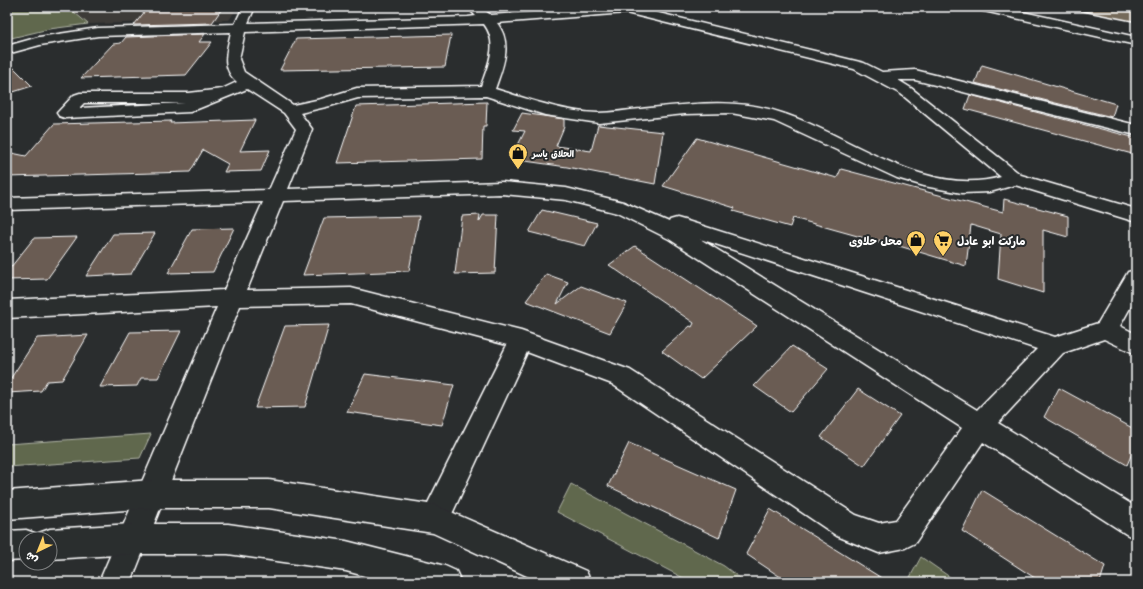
<svg xmlns="http://www.w3.org/2000/svg" width="1143" height="589" font-family="Mali,'Playpen Sans Arabic',sans-serif">
<style>
.built{fill:#3d3b39}
.green{fill:#60684e;stroke:#b0b4a6}
.building{fill:#6a5b52;stroke:#fff}
.lines{fill:none;stroke-linecap:round;stroke-linejoin:round}
.street-casing{stroke:#fff;stroke-width:3}
.secondary-casing{stroke:#fff;stroke-width:3}
.highway-casing{stroke:#fff;stroke-width:3}
.street{fill:#2a2d2e;fill-rule:evenodd}
.secondary{fill:#2a2d2e;fill-rule:evenodd}
.highway{fill:#746a5a;fill-rule:evenodd}
.labels{text-anchor:middle;dominant-baseline:central;stroke-width:4;stroke-linejoin:round;paint-order:stroke}
.far-poi-label{font-size:9px;font-weight:bold;fill:#fff;stroke:#2a2d2e;text-anchor:start}
.poi-label{font-size:11px;font-weight:bold;fill:#fff;stroke:#2a2d2e;text-anchor:end}
</style>
<rect width="100%" height="100%" fill="#2a2d2e"/>
<filter id="ink" filterUnits="userSpaceOnUse"><feTurbulence type="fractalNoise" baseFrequency=".025" numOctaves="2"/><feDisplacementMap in="SourceGraphic" scale="8" xChannelSelector="R" yChannelSelector="G"/><feConvolveMatrix kernelMatrix="1 2 1 2 8 2 1 2 1" color-interpolation-filters="sRGB"/></filter>
<g filter="url(#ink)">
<!-- built -->
<path class="built" d="M68,7H238L229,20L88,24Z"/>
<!-- green -->
<g class="green">
<path d="M7,7H68L88,24L49,29L7,39Z"/>
<path d="M151,434L140,458L7,467V444Z"/>
<path d="M571,484L724,566L745,582H691L557,512Z"/>
<path d="M921,557L957,582H913L909,579Z"/>
</g>
<!-- building -->
<g class="building">
<path d="M170,7H223L212,23L134,25L146,10L168,9Z"/>
<path d="M205,34L199,42H212L186,75L81,78L113,44L121,43L126,37Z"/>
<path d="M451,35L445,67L280,70L296,39Z"/>
<path d="M7,61L32,86L7,94Z"/>
<path d="M982,65L1116,104L1112,117L975,83Z"/>
<path d="M970,95L1136,138V155L965,109Z"/>
<path d="M487,102L486,126H483L482,159L337,163L356,106Z"/>
<path d="M522,113L564,119V127L556,146L591,151L598,125L663,132L655,184L567,167L511,159L525,131L513,130Z"/>
<path d="M255,120L240,151L270,150L261,171L224,172L228,164L203,150L190,172L7,177V152L26,156L54,124L171,121L170,123Z"/>
<path d="M697,138L837,178L841,169L1003,212L1004,199L1068,216V237L1043,230V293L998,279L1001,234L971,225L966,266L879,240V242L793,218L790,227L733,211L735,208L663,186Z"/>
<path d="M542,210L597,223L585,246L529,232Z"/>
<path d="M480,215L479,222L483,215H498L495,273L455,274L462,216Z"/>
<path d="M419,216L409,271L303,275L324,218Z"/>
<path d="M234,228L213,272L168,273L192,229Z"/>
<path d="M155,233L131,274L86,276L113,234Z"/>
<path d="M77,237L47,279L7,280V272L34,238Z"/>
<path d="M635,246L757,326L701,379L662,351L690,326L692,327L694,323L609,265Z"/>
<path d="M546,274L568,282L557,304L581,286L627,303L610,333L526,301Z"/>
<path d="M329,325L305,407L255,408L285,326Z"/>
<path d="M181,331L158,378H141L137,386L100,387L130,332Z"/>
<path d="M88,335L62,380L47,381L41,391L7,393V384L37,338Z"/>
<path d="M792,346L828,369L791,412L754,386Z"/>
<path d="M365,374L454,385L442,425L347,412Z"/>
<path d="M1059,388L1136,430V444L1127,465L1044,417Z"/>
<path d="M858,389L900,416L864,466L821,437Z"/>
<path d="M629,443L736,490L719,538L608,486Z"/>
<path d="M982,490L1105,566L1100,582H1041L962,531Z"/>
<path d="M770,509L888,582H788L746,554Z"/>
</g>
<g class="lines">
<!-- street casing -->
<g class="street-casing">
<g id="street">
<path d="M243,7H255L248,23L468,17L476,16L472,12L474,9C482,7 485,11 491,15L601,7H634L864,63L882,72L915,70L1136,125V135L915,80H898L911,88L1021,175L1136,209V222L1015,185L990,192L962,193L924,186L897,178L774,121L731,113L685,114L599,123L545,115L486,96L358,98L330,106L300,113L312,129L288,189L502,182L566,188L623,202L669,222L670,220L677,218L684,220L1055,337L1098,323L1128,272L1136,270V297L1120,326L1136,334V354L1104,339L1063,353L998,423L1136,507V539L1126,534L983,442L915,543L905,548L879,553L837,536L612,384L527,352L445,529L435,533L425,529L420,519L507,345L351,304L240,306L131,582H99L217,307L7,318V300L224,290L263,202L7,210V198L269,190L296,129L284,113L247,89L190,112L65,118L59,116L57,113L74,95L80,93H189L222,89L237,82C220,67 227,51 231,32L98,36L40,45L7,54V46L39,37L98,28L235,24ZM626,13L854,69L901,94L1001,177C925,198 853,137 785,114C739,97 688,104 641,109C627,110 612,113 598,113C563,112 529,99 495,89C503,66 513,44 497,23ZM484,24C499,44 488,65 481,86L357,88L321,99L293,105L244,72L239,59L245,32ZM84,103H185L79,108ZM502,194L566,200L617,213L669,239L962,428L896,520L879,523L856,515L630,370L521,331L351,288L247,290L283,201ZM700,239L1037,349L977,410Z"/>
<path d="M978,7H1001L1136,37V45L984,11L979,10Z"/>
</g>
</g>
<!-- secondary casing -->
<g class="secondary-casing">
<g id="secondary">
<path d="M152,480H269L435,505L586,571L591,582H540L433,533L269,508H152L7,519V491Z"/>
<path d="M132,524H228L346,541L445,566L456,571L461,582H387L346,571L228,554H132L50,559V539H26V560L7,561V531L26,530L37,534L38,537L39,533L50,529Z"/>
</g>
</g>
<!-- highway casing -->
<g class="highway-casing">
<path id="highway" d="M1080,7H1105L1136,13V21L1081,10Z"/>
</g>
<!-- street -->
<use href="#street" class="street"/>
<!-- secondary -->
<use href="#secondary" class="secondary"/>
<!-- highway -->
<use href="#highway" class="highway"/>
</g>
</g>
<!-- icons -->
<defs>
<g id="shop-pin" transform="scale(1)"><path d="M0 17L-7.5 6A9.5 9.5 0 1 1 7.5 6Z" fill="#ffd166" stroke="#2a2d2e"/><path d="M-5-2.5h2.3a2.7 3.5 0 0 1 5.4 0H5L5.5 6h-11ZM-1.5-2.5h3a1.5 2.3 0 0 0-3 0Z" fill="#111"/></g>
<g id="supermarket-pin" transform="scale(1)"><path d="M0 17L-7.5 6A9.5 9.5 0 1 1 7.5 6Z" fill="#ffd166" stroke="#2a2d2e"/><path d="M-6-5.5h2.5l.6 2H6L4.5 2H-2.5L-4.4-4H-6ZM-1.5 3.2a1.3 1.3 0 1 0 .1 0ZM3 3.2a1.3 1.3 0 1 0 .1 0Z" fill="#111"/></g>
</defs>
<g fill-rule="evenodd">
<use href="#shop-pin" x="518" y="153"/>
<use href="#shop-pin" x="916" y="240"/>
<use href="#supermarket-pin" x="943" y="240"/>
</g>
<g class="labels">
<!-- far-poi labels -->
<g class="far-poi-label">
<text x="532" y="153">الحلاق ياسر</text>
</g>
<!-- poi labels -->
<g class="poi-label">
<text x="902" y="240">محل حلاوى</text>
<text x="957" y="240" text-anchor="start">ماركت ابو عادل</text>
</g>
</g>
<!-- margin -->
<rect width="1143" height="589" fill="none" stroke="#2a2d2e" stroke-width="24"/>
<rect x="12" y="12" width="1119" height="565" fill="none" stroke="#fff" stroke-width="1.5" filter="url(#ink)"/>
<!-- north arrow -->
<g transform="translate(38 551) rotate(223)"><circle r="19" fill="#2a2d2e" stroke="#7f8182"/>
<path d="M0-3L7 15L0 10L-7 15Z" fill="#ffd166"/>
<text y="-6" font-size="11" font-weight="bold" text-anchor="middle" fill="#ffffff">ش</text>
</g>
</svg>
